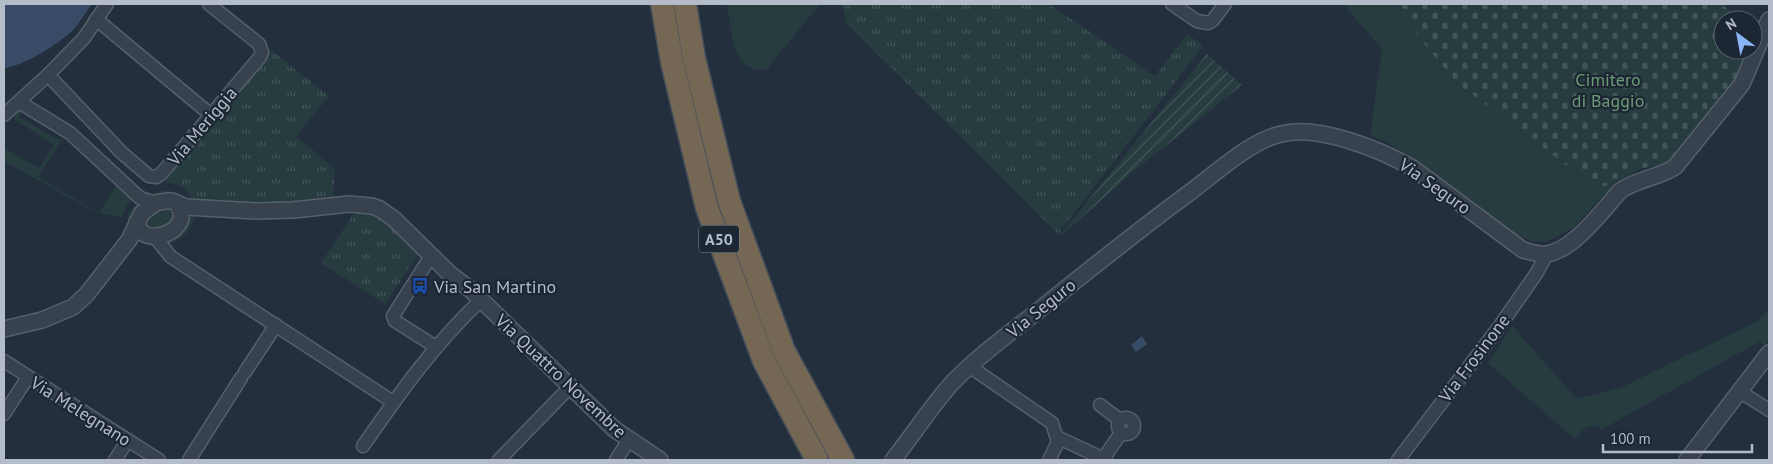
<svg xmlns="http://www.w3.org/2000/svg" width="1773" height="464" font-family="'PT Sans',sans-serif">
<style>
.grass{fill:#263c3f}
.cemetery{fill:url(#cemetery-stones)}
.park{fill:url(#park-tufts)}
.garden{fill:url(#garden-furrows)}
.water{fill:#394c67}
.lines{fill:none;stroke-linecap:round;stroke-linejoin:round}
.minor-casing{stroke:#565f6c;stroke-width:15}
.tertiary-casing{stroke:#565f6c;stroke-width:18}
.motorway-casing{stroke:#434c59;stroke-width:25}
.minor{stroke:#38414e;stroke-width:12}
.tertiary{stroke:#38414e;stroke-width:15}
.motorway{stroke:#746855;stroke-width:22}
.labels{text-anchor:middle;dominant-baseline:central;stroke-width:4.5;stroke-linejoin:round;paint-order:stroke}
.shield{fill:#1d2633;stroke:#878f9c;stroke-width:1}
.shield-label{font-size:16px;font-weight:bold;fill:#b4bcc9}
.park-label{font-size:18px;fill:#6b9a76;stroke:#1d2633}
.street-label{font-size:18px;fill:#b4bcc9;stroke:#1d2633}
.poi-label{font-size:18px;fill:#b4bcc9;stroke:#1d2633;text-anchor:start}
</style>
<defs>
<pattern id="cemetery-stones" width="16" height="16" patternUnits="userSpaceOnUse" patternTransform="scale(1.25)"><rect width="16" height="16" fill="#263c3f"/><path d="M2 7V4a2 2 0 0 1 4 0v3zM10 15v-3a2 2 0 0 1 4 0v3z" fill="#435659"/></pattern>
<pattern id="park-tufts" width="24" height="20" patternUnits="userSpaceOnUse" patternTransform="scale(1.25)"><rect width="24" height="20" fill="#263c3f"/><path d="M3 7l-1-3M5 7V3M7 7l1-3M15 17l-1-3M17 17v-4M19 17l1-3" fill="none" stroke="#435659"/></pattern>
<pattern id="garden-furrows" width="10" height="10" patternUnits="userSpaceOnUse" patternTransform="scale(1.25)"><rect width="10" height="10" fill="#263c3f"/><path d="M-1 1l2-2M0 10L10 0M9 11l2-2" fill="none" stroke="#435659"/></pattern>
</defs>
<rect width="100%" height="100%" fill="#242f3e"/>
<!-- grass -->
<g class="grass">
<path d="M727,4H820L766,70C730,72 732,30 727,4Z"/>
<path d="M1343,4H1391L1457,83L1598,189L1622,179L1604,195L1573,228L1545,242L1532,241L1519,236L1496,221L1389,143L1370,135L1382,49Z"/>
<path d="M16,108L23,111L19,117L61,141L38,177L99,213L117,184L135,197L127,205L122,217L97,213L4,161V148L39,168L54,145L14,119L15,117L11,111Z"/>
<path d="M166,190C176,192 184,194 190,202L157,198L147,195Z"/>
<path d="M139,201L140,207L127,229L128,213Z"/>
<path d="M163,210H170L174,216C169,226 158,229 148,227L146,224C148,216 155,213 163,210Z"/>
<path d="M194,214C194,230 182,238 168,245L169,240Z"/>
<path d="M1769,310V339L1765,345L1759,342L1602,429L1596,425L1585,428L1575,439L1488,363L1512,326L1577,399L1622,387L1756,322Z"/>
</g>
<!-- cemetery -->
<path class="cemetery" d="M1391,4H1721L1742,20H1723V50H1750L1737,81L1665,165L1642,168L1622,179L1598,189L1457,83Z"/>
<!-- park -->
<g class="park">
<path d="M843,4H1049L1155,76L1187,34L1203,46L1058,234L846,23Z"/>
<path d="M271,50L329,96L296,136L335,169L333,197C286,204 241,204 195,202C185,189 185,184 167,183L165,175Z"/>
<path d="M357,209C384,212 401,234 420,252L385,304L321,263Z"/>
</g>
<!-- garden -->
<path class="garden" d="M1207,54L1242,85L1134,171L1061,236L1060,235Z"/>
<!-- water -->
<g class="water">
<path d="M4,4H92C86,12 80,22 73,30C59,44 24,66 4,68Z"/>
<path d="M1142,336L1147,344L1136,352L1131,345Z"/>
</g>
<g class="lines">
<!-- minor casing -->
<g class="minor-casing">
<g id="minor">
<path d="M1172,4L1197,21L1208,23L1213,20L1225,4"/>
<path d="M96,19L211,115"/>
<path d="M48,75L84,38L107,4"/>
<path d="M19,102L70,133L140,198L156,203"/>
<path d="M4,115L48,75L122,153L149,176L156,177L161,174L260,57L262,52L259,44L209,4"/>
<path d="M154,236L171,257L393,402"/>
<path d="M431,256L393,316L395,321L436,347"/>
<path d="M4,361L159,460"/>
<path d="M969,366L1052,423L1058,442L1049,460"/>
<path d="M245,372L276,325"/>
<path d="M1739,391L1769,410"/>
<path d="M1100,405L1120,420"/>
<path d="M4,414L28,377"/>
<circle cx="1126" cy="426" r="8"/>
<path d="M1057,437L1106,460"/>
<path d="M363,446C399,394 435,343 481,300"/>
<path d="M1103,459L1121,433"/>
<path d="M115,460L128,440"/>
<path d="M189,460L241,378"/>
<path d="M499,460L570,387"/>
<path d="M616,460L629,440"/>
<path d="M1398,460L1499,327L1536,274L1547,254"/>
</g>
</g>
<!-- tertiary casing -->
<g class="tertiary-casing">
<g id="tertiary">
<path d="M137,222C140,251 197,231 177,204"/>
<path d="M4,329L42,320L73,307L87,294L129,240L142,213L156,203L166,201H172L186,207L256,211L293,210L349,204L372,206L380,209L394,219L450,274L471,290L614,429L660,460"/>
<path d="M893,460C913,435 931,406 953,382C977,357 1006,336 1034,314C1085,273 1136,232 1189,193C1215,174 1250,141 1281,134C1318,124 1382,150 1414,169L1523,250C1531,252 1539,255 1546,254C1573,251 1603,210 1620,191C1637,179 1658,178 1675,167L1742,84L1769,20"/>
<path d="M1687,460L1769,353"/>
</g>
</g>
<!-- motorway casing -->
<g class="motorway-casing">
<g id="motorway">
<path d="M662,4L672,62L707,208L764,361L817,460"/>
<path d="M685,4L694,58L729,201L784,351L843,460"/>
</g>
</g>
<!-- minor -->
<use href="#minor" class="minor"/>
<!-- tertiary -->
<use href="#tertiary" class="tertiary"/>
<!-- motorway -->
<use href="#motorway" class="motorway"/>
</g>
<!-- icons -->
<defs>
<g id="bus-bare" transform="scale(1.35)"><path d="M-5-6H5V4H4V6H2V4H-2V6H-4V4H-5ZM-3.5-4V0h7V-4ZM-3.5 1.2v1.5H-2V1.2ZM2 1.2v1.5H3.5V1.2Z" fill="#1a4fb4" stroke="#1d2633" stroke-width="2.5" paint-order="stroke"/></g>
</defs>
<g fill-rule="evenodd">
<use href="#bus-bare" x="420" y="286"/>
</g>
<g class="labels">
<!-- shield labels -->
<rect class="shield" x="699" y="225.5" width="40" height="27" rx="4"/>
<g class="shield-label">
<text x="719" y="239">A50</text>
</g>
<!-- park labels -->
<g class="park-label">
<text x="1608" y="79">Cimitero<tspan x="1608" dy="21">di Baggio</tspan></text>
</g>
<!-- street labels -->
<g class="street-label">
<text transform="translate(202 126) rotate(-50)">Via Meriggia</text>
<text transform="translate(1435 186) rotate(35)">Via Seguro</text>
<text transform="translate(1041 308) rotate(-39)">Via Seguro</text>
<text transform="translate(1474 358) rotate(-53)">Via Frosinone</text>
<text transform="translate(561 376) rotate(43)">Via Quattro Novembre</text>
<text transform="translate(81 411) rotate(32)">Via Melegnano</text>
</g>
<!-- poi labels -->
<g class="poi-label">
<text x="434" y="286">Via San Martino</text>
</g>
</g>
<!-- border -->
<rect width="1773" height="464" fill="none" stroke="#b4bcc9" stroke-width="10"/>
<!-- north arrow -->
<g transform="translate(1738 35) rotate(328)"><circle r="24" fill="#1d2633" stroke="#59626f"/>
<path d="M0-4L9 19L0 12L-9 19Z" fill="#8ab4f8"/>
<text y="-8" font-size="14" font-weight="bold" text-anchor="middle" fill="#b4bcc9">N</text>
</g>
<!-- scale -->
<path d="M1603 444v8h149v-8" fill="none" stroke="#b4bcc9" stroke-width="2.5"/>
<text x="1610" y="444" font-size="15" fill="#b4bcc9" stroke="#1d2633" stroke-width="4" paint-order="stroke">100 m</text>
</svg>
